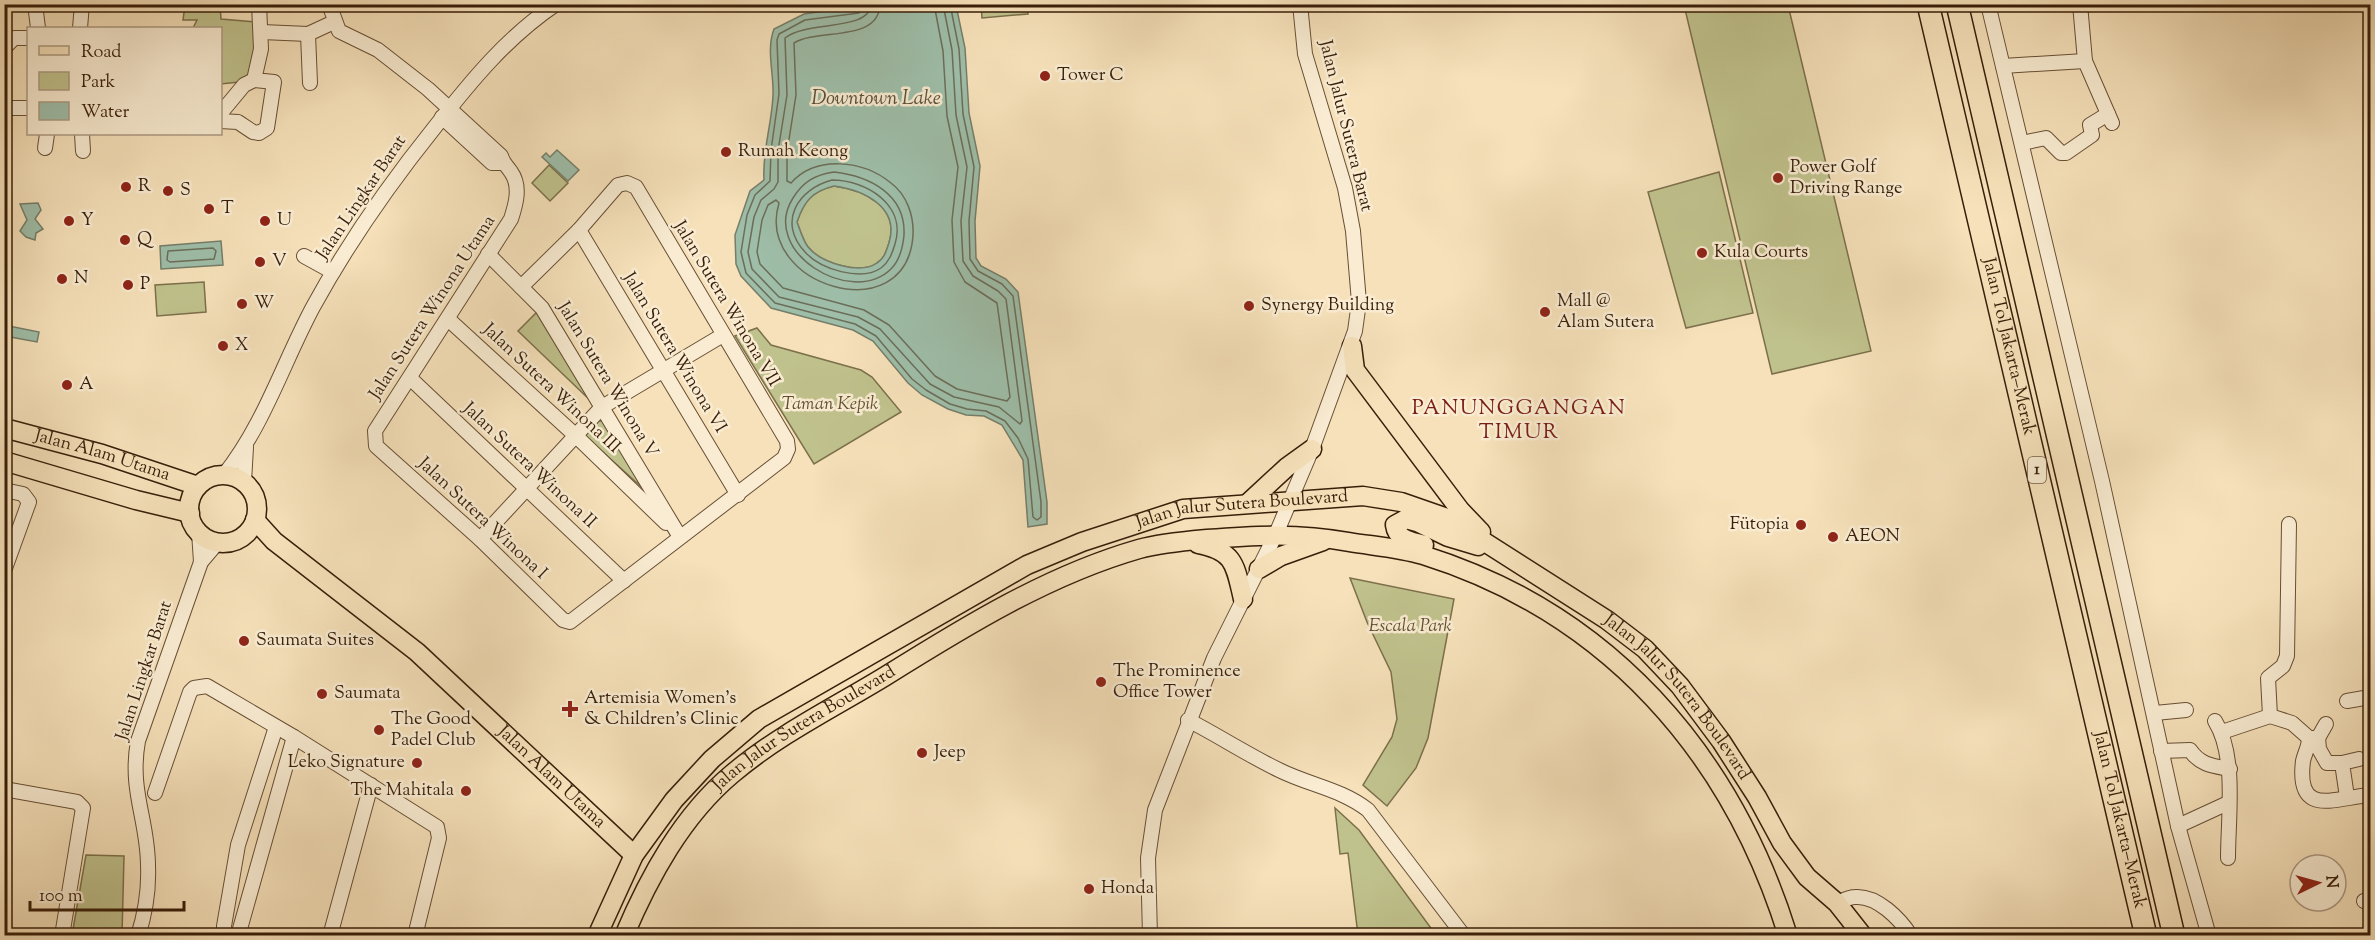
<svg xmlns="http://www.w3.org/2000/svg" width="2375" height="940" font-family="'Sorts Mill Goudy',serif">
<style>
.green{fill:#c0c28d;stroke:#7c704b;stroke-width:1.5}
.water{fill:#9ebea9;stroke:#757e69;stroke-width:1.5;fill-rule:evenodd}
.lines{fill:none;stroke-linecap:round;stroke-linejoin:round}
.shore{stroke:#6b6e59;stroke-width:1.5}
.minor-casing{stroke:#684f35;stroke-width:16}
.major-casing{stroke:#381e09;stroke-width:21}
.highway-casing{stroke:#381e09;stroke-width:24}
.minor{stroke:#f9ecd2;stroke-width:14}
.major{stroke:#f6e1ba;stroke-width:18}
.highway{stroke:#f6e1ba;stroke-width:21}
.poi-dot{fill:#8f2418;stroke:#f9ecd2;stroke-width:2}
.labels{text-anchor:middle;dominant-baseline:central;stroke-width:5;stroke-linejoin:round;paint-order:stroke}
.shield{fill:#f9ecd2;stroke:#725c45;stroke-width:1.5}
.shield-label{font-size:16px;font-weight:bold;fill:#381e09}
.poi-label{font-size:18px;fill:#381e09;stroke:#f9ecd2;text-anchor:start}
.street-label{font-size:18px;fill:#381e09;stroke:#f9ecd2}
.park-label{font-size:18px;font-style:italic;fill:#614f31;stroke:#f9ecd2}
.water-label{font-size:20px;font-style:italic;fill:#574e39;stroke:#f9ecd2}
.quarter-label{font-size:21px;letter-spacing:1.5px;fill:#7a1f14;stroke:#f9ecd2}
</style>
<rect width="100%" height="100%" fill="#f6e1ba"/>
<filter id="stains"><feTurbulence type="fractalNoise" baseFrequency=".00333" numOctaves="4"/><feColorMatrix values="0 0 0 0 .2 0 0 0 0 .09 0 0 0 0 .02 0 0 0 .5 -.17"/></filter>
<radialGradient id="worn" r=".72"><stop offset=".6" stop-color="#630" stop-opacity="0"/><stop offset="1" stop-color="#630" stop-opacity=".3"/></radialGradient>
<!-- green -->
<g class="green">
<path d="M220,4L221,19L257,22V42L248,81L221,84L220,28H193L197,20H183L185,5Z"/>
<path d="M981,5H1027L1028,14L982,18Z"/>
<path d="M1684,5H1788L1871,351L1772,374Z"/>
<path d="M549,165L568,183L550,201L532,183Z"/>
<path d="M1719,172L1753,313L1686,328L1648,192Z"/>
<path d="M834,186C864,190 900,207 889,243C886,251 885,258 877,263C860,275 821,263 808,247C803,240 800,230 797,222C804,201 812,191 834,186Z"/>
<path d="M204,282L206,312L157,316L155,285Z"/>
<path d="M538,311L593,403L518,331Z"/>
<path d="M757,328L771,345L861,370L872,377L901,412L814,464L735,336Z"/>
<path d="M597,420L605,422L646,491L585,436Z"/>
<path d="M1350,578L1454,599L1428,738L1416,768L1387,806L1363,785L1392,737L1397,719L1391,672L1367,622Z"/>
<path d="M1335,808L1359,830L1436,935H1358L1348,853L1340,854Z"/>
<path d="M86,855L124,856L122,935H72Z"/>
</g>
<!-- water -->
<g class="water">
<path d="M866,5H956L965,48L969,113L980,166L975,221L976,258L981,266L1006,279L1018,292L1047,502V524L1028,527L1023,460L1002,425L984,416L966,415L948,409L922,395L908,383L873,341L853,330L771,308L741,276L736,264L735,235L750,191L764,180C762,151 772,124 773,95C774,73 766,50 774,29L804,14ZM834,186C864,190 900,207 889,243C886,251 885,258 877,263C860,275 821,263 808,247C803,241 800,230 797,222C804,201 813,191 834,186Z"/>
<path d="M557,150L579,170L568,181L542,157L546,153L550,157Z"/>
<path d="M38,203L41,210L35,219L43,229L36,233L35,240L26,237L20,231L27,220L20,204Z"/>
<path d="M221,241L223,265L161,269L160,246Z"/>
<path d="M4,325L39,332L37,342L5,336Z"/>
</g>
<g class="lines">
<!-- shore -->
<g class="shore">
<path d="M864,4L859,13L805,20L779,34L777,40L779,94L771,150L770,181L755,195L747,215L741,252L746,273L775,303L855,324L876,336L912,379L926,390L950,404L967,409L986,411L1005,421L1018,438L1028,459L1033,517L1037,520L1041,517V502L1013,296L1002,284L978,271L970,259L969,221L974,167L963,114L959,49L950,4"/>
<path d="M871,4C870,32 807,20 785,38L787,95L778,151V182L774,189L761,200L754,217L748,252L752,269L779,297L858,317L880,329L930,384L954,397L999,407L1020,424L1022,421L1006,299L998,291L973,276L963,261L961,221L967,167L956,115L952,50L943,4"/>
<path d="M880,4C879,43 818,28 794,43L796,95L787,152V181L791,183C816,155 863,160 891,183C907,195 914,216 913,235C907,332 754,286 779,203L776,200L768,205L762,220L757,252L760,264L783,288L864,310L889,325L935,376L957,389L1007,401L1010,397L997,303L965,282L954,262L952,220L958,167L947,116L943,51L934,4"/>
<path d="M834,172C869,176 906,194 904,235C903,246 900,260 891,269C851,308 759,251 793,198C803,182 814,175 834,172Z"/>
<path d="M832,180C866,180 907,205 895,244C892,254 889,262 881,268C861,282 820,269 805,252C777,222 798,189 832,180Z"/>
<path d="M213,248L216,251L214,259L170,262L167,260L168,251Z"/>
</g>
<!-- minor casing -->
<g class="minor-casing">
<g id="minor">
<path d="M35,4L38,28"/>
<path d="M329,4L339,31L378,50L428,89L501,156C503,163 507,166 511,172C521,186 516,204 511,219L375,431L376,446L480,539L563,620L570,622L784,458L788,449L787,441L636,187L627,183L618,185L579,230L521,287"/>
<path d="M1988,4L2102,481L2178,826L2209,936"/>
<path d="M2080,4L2085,61L2112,123"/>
<path d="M80,28L82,4"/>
<path d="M262,32L308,34L334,22"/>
<path d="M308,34L310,83"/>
<path d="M4,48L14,38H28"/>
<path d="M2003,66L2085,61"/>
<path d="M4,108H28"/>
<path d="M220,114L244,85L254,80"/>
<path d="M442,117L492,163H503"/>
<path d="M220,121L238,122L253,132L259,133L267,128L274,82L254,80L261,49L259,4"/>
<path d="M82,134L83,151"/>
<path d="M2022,143L2046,138L2061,153H2066L2092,135L2090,125L2108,114"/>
<path d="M45,148L47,134"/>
<path d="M579,230L738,495"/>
<path d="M488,254L542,308L680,537"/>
<path d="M304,256L333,272"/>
<path d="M448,319L575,435L666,523"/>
<path d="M410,378L624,581"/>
<path d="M224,475C264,425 283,363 313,307C348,243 390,183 435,127C471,81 507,37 556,4"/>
<path d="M244,482L246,447"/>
<path d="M4,490L23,494L29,502L4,571"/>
<path d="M2289,524L2287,656L2283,666L2268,678L2270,716L2292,723L2309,738H2318L2319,749L2327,763H2342"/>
<path d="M199,532L201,562"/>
<path d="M480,539L602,407L723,335"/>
<path d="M2347,701L2370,697"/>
<path d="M2155,713L2186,710"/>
<path d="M1188,720C1219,736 1248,755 1279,770C1309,785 1341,789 1368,810L1464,936"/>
<path d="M2215,721C2237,756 2228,817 2228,858"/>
<path d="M2222,732L2270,716"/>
<path d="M2309,738C2309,747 2305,752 2303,761C2296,818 2334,798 2370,795"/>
<path d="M2318,738L2326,724"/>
<path d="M2161,751L2190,750C2200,765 2213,766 2230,769"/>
<path d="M4,789L77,802L83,808L62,936"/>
<path d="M155,793L190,692L194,688L207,686L294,737L437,827L439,838L415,936"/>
<path d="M2347,797L2342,763L2359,759"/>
<path d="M2178,826L2228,803"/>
<path d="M2364,901L2370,900"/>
<path d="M1837,903C1842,901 1849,897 1855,897C1877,895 1900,919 1911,936"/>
<path d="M138,936C145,914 149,889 148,866C148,820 129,791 138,741L201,562L218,542"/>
<path d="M225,936L224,926L238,845L276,727"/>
<path d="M238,936L294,737"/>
<path d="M330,936L371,785"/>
<path d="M1150,936L1148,858L1155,810L1214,658L1276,534L1312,449L1355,331L1359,302L1353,231L1345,188L1305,54L1300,4"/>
</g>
</g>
<!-- major casing -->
<g class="major-casing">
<g id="major">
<path d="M1352,346L1355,370L1460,510L1481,532"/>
<path id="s1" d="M4,428L102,454L198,486"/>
<path d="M4,461L136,500L190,513"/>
<circle cx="223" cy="509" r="34"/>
<path d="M1248,503L1287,467L1312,449"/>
<path id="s2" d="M255,520L274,541L417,652L634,855"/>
<path d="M1198,544C1235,551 1235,565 1243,599"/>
<path d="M1424,545C1411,541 1397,540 1395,525L1406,519L1417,522L1448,537L1478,546"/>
<path d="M1259,569L1281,556L1323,541"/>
<path id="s3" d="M597,936L634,855L674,800L712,759L759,719L1027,565L1082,542L1183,509L1363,496L1401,502L1447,518L1607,620L1645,649L1680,686L1721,741L1757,797L1782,843L1807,877L1837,903L1863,936"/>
<path id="s4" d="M624,936C649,877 682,816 732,774C778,735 833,708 884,677C964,627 1048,575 1139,549C1161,543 1185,541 1207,539C1258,535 1298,533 1349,542C1373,546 1400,548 1423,555C1608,613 1731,752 1788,936"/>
</g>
</g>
<!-- highway casing -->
<g class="highway-casing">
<g id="highway">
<path id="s5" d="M1928,4L2146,936"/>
<path d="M1957,4L2174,936"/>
</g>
</g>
<!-- minor -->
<use href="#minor" class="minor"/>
<!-- major -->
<use href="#major" class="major"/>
<!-- highway -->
<use href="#highway" class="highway"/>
</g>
<!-- markers -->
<g class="poi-dot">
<circle cx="1045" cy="76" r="6"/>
<circle cx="726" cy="152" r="6"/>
<circle cx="1778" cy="178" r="6"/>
<circle cx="126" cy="187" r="6"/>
<circle cx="168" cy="191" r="6"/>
<circle cx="209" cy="209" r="6"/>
<circle cx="69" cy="221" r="6"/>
<circle cx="265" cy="221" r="6"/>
<circle cx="125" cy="240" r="6"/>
<circle cx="1702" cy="253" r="6"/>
<circle cx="260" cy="262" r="6"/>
<circle cx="62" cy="279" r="6"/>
<circle cx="128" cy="285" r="6"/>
<circle cx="242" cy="304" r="6"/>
<circle cx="1249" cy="306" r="6"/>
<circle cx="1545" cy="312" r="6"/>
<circle cx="223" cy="346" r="6"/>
<circle cx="67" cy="385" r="6"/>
<circle cx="1801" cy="525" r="6"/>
<circle cx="1833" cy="537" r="6"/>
<circle cx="244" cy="641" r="6"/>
<circle cx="1101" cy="682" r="6"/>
<circle cx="322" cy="694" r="6"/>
<path d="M567 700h6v6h6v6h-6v6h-6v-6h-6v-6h6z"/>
<circle cx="379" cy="730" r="6"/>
<circle cx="922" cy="753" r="6"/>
<circle cx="417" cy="763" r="6"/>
<circle cx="466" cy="791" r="6"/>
<circle cx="1089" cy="889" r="6"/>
</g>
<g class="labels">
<!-- shield labels -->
<rect class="shield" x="2028" y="457" width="18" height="26" rx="4.5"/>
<g class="shield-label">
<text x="2037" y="470">1</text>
</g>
<!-- poi labels -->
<g class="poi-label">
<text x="1057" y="76">Tower C</text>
<text x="738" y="152">Rumah Keong</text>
<text x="1790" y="168">Power Golf<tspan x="1790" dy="21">Driving Range</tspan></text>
<text x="138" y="187">R</text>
<text x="180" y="191">S</text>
<text x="221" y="209">T</text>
<text x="81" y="221">Y</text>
<text x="277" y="221">U</text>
<text x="137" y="240">Q</text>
<text x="1714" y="253">Kula Courts</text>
<text x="272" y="262">V</text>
<text x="74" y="279">N</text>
<text x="140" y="285">P</text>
<text x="1557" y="302">Mall @<tspan x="1557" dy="21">Alam Sutera</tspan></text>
<text x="254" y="304">W</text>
<text x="1261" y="306">Synergy Building</text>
<text x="235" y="346">X</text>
<text x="79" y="385">A</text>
<text x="1789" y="525" text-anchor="end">Fütopia</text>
<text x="1845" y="537">AEON</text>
<text x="256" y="641">Saumata Suites</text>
<text x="1113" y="672">The Prominence<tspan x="1113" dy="21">Office Tower</tspan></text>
<text x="334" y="694">Saumata</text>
<text x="584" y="699">Artemisia Women's<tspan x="584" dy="21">&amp; Children's Clinic</tspan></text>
<text x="391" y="720">The Good<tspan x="391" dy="21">Padel Club</tspan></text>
<text x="934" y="753">Jeep</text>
<text x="405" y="763" text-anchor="end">Leko Signature</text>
<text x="454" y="791" text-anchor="end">The Mahitala</text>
<text x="1101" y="889">Honda</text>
</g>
<!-- street labels -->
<g class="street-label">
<text transform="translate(1345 126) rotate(76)">Jalan Jalur Sutera Barat</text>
<text transform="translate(362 198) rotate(-56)">Jalan Lingkar Barat</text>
<text transform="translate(726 304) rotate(59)">Jalan Sutera Winona VII</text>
<text transform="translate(433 308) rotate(-57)">Jalan Sutera Winona Utama</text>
<text stroke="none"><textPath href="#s5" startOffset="352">Jalan Tol Jakarta–Merak</textPath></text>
<text transform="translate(674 353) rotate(59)">Jalan Sutera Winona VI</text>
<text transform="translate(607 380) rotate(59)">Jalan Sutera Winona V</text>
<text transform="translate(551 389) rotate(43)">Jalan Sutera Winona III</text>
<text stroke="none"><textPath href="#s1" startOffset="102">Jalan Alam Utama</textPath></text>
<text transform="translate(529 466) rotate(43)">Jalan Sutera Winona II</text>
<text stroke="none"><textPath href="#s3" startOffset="808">Jalan Jalur Sutera Boulevard</textPath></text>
<text transform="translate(482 519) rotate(43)">Jalan Sutera Winona I</text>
<text transform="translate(145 671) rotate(-72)">Jalan Lingkar Barat</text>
<text stroke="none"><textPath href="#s3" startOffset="1312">Jalan Jalur Sutera Boulevard</textPath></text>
<text stroke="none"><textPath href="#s4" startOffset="282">Jalan Jalur Sutera Boulevard</textPath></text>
<text stroke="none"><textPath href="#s2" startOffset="393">Jalan Alam Utama</textPath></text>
<text stroke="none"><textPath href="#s5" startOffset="838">Jalan Tol Jakarta–Merak</textPath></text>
</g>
<!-- park labels -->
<g class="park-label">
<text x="830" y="405">Taman Kepik</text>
<text x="1410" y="627">Escala Park</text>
</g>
<!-- water labels -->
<g class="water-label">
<text x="876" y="99">Downtown Lake</text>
</g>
<!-- quarter labels -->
<g class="quarter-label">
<text x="1519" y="409">PANUNGGANGAN<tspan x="1519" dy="24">TIMUR</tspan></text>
</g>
</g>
<!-- margin -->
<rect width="2375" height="940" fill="none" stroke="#f6e1ba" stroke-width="24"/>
<rect x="6" y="6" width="2363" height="928" fill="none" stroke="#381e09" stroke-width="3"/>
<rect x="12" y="12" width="2351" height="916" fill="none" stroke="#381e09" stroke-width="1.5"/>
<!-- legend -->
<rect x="27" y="27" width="195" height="108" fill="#f9ecd2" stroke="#ac9a82" stroke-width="1.5"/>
<rect x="39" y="46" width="30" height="9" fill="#f6e1ba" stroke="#ac9a82" stroke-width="1.5"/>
<text x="81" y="57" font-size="18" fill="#381e09">Road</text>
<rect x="39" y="72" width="30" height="18" fill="#c0c28d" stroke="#ac9a82" stroke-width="1.5"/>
<text x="81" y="87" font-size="18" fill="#381e09">Park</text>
<rect x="39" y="102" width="30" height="18" fill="#9ebea9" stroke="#ac9a82" stroke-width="1.5"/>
<text x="81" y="117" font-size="18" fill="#381e09">Water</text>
<!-- north arrow -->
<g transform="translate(2318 883) rotate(85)"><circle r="28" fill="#f9ecd2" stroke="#ac9a82" stroke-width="1.5"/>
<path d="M0-4.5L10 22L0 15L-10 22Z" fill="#8f2418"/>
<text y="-9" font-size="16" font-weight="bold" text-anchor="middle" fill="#381e09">N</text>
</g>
<!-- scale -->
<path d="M30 901v9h154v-9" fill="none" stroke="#381e09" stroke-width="3"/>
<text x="39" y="901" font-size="18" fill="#381e09" stroke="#f9ecd2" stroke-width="4.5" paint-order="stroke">100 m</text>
<rect width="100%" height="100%" filter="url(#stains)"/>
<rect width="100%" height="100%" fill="url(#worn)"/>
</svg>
